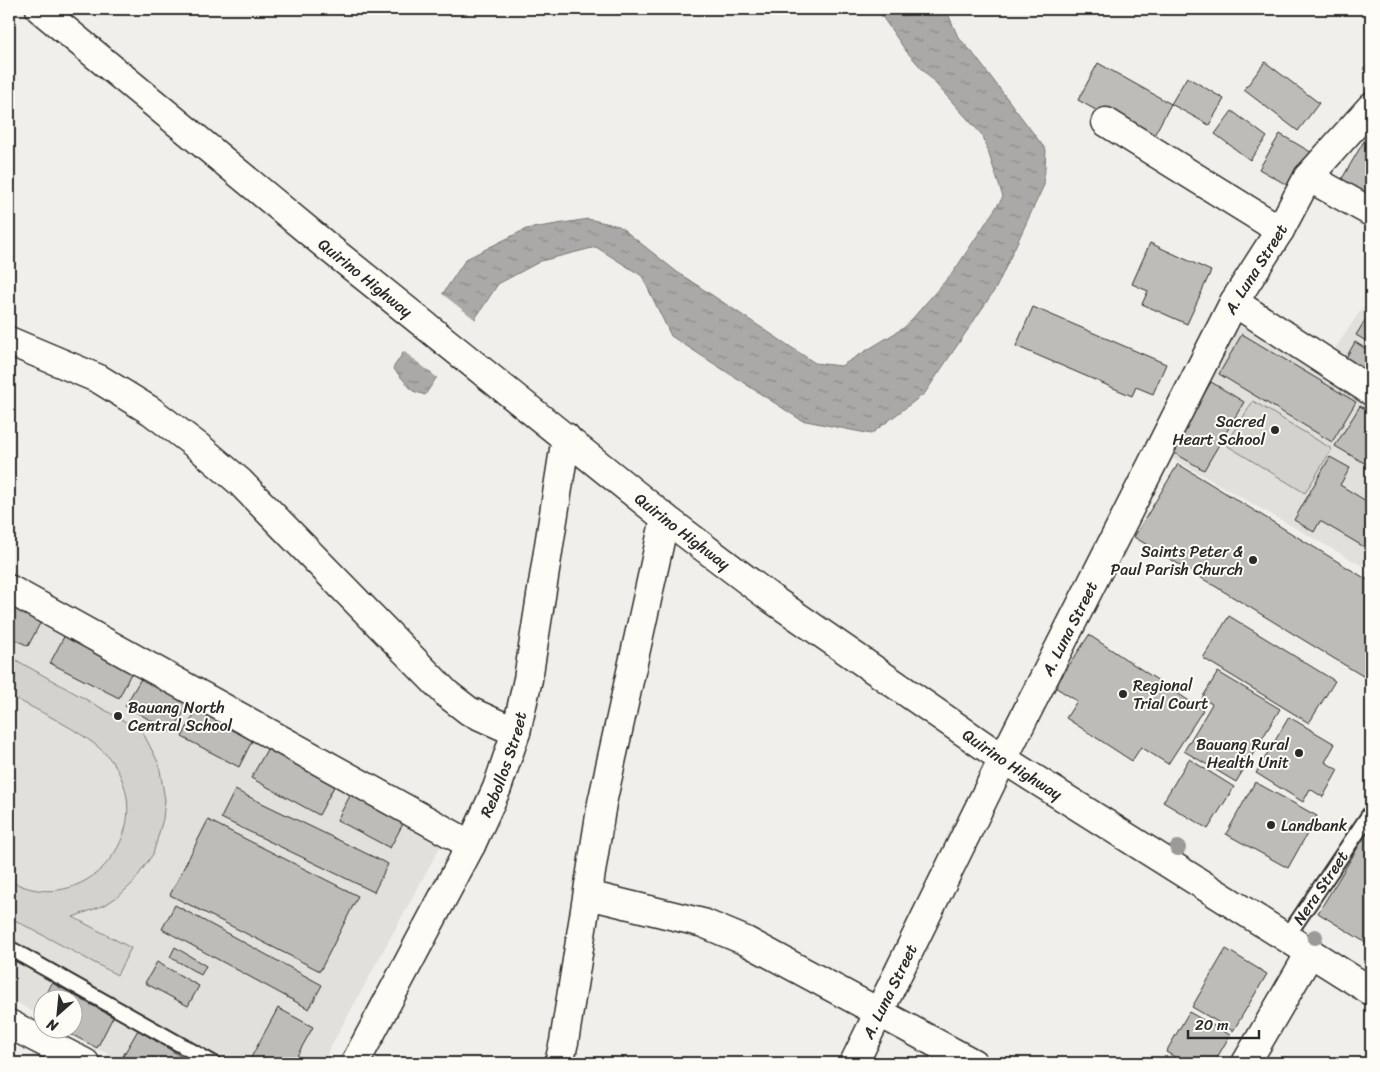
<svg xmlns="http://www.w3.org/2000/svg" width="1380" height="1072" font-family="Sriracha,sans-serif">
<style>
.built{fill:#e1e0dc}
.pitch{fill:#d3d2cf;stroke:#7f7e7d}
.water{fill:url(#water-ripples);stroke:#777775}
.pier{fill:#f0efeb}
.building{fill:#bdbcb8;stroke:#2b2b2b}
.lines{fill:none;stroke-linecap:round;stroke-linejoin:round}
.service-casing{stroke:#2b2b2b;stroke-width:18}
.minor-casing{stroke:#2b2b2b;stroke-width:31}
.tertiary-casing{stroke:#2b2b2b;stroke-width:31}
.trunk-casing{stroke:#2b2b2b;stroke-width:31}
.service{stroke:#fdfcf7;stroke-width:14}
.minor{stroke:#fdfcf7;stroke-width:28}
.tertiary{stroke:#fdfcf7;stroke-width:28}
.trunk{stroke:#fdfcf7;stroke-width:28}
.tree{fill:#9b9a98}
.poi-dot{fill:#2b2b2b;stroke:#fdfcf7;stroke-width:2}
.labels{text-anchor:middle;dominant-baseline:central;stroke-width:4;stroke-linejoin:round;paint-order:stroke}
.street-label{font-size:16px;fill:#2b2b2b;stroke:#fdfcf7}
.poi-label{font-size:16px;fill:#2b2b2b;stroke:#fdfcf7;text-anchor:end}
</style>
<defs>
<pattern id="water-ripples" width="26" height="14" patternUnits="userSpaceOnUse" patternTransform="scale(1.25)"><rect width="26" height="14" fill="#aaa9a7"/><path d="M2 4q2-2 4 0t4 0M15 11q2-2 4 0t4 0" fill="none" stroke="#8b8a88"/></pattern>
</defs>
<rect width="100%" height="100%" fill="#f0efeb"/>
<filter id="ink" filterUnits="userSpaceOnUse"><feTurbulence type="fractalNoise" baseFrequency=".02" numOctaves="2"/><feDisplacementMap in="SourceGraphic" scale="10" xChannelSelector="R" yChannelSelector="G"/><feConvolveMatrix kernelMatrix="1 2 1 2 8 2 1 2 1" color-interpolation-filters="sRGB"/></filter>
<g filter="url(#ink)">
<!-- built -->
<g class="built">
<path d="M1371,295V385L1328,359Z"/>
<path d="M1238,324L1371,405V571L1165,454Z"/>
<path d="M9,597L446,836L322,1063H124L64,1030H72V1000H42V1017L9,998Z"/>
</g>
<!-- pitch -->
<g class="pitch">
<path d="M1253,401L1332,449L1305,493L1226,445Z"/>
<path d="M9,656L142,731L159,764L165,800L163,819L153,854L133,883L120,895L105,905L73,917L131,948L117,975L9,917V880C83,922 161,832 113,763C94,735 39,712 9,695Z"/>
</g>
<!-- water -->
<path class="water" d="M877,9H946L958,37L972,52L1046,150L1044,185L996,288L925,393L871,434L801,420L671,336L642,276L596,247L541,261L498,284L425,395L413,391L393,368L466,259L526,229L588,219L619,226L677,272L815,363L841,366L905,327L954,271L1003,197L983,136L906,51Z"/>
<!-- pier -->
<path class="pier" d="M441,293L477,321L439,379L402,350Z"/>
<!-- building -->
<g class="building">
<path d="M1265,62L1319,103L1298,131L1244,90Z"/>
<path d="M1098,63L1171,104L1151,141L1078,100Z"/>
<path d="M1187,77L1224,99L1209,125L1171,104Z"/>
<path d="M1232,111L1267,137L1250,160L1215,134Z"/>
<path d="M1371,129V201L1340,182Z"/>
<path d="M1280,134L1314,154L1294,189L1259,169Z"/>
<path d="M1150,243L1211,271L1187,324L1142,304L1148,291L1132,284Z"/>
<path d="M1033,307L1166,364L1153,394L1136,387L1132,396L1016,346Z"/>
<path d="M1371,311V344L1356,335Z"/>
<path d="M1242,334L1356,402L1332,442L1219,374Z"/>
<path d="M1355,342L1371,352V379L1343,363Z"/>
<path d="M1211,382L1244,402L1204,470L1171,451Z"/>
<path d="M1360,406L1371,412V467L1335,446Z"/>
<path d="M1330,457L1350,468L1340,485L1371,504V551L1320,521L1314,532L1294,520Z"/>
<path d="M1178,464L1371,582V681L1134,537Z"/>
<path d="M9,597L44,616L28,646L9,636Z"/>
<path d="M1229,616L1335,681L1309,723L1203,658Z"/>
<path d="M67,631L135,665L119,698L50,663Z"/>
<path d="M1089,635L1203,710L1168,764L1141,747L1132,761L1066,718L1077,701L1055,687Z"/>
<path d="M146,670L193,697L172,732L125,706Z"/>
<path d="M1218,672L1280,709L1236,782L1184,751L1212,704L1202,698Z"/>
<path d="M200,703L256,733L239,767L182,737Z"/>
<path d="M1289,717L1335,744L1325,762L1338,770L1323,797L1310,789L1303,802L1256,773Z"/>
<path d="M270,744L337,781L319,815L251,778Z"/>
<path d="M1189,759L1234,787L1208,829L1163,802Z"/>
<path d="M1255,782L1317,816L1288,868L1226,834Z"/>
<path d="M235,790L388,864L374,892L221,818Z"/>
<path d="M352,792L405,820L390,848L337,820Z"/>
<path d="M208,820L358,896L320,971L170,895Z"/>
<path d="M1371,826V946L1318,913Z"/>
<path d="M175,905L322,985L309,1009L162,929Z"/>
<path d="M175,947L206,966L201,975L170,957Z"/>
<path d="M1226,949L1267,974L1233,1031L1192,1007Z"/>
<path d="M157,962L199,986L188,1006L145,983Z"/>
<path d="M52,983L113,1017L97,1048L63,1030H72V1000H43Z"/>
<path d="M42,1000V1018L35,1014Z"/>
<path d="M278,1008L313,1027L293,1063H248Z"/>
<path d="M1189,1012L1230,1035L1214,1063H1185L1166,1052Z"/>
<path d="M138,1030L187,1060L185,1063H135L123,1056Z"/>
</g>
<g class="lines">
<!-- service casing -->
<g class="service-casing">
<g id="service">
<path id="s1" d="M1286,938L1371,812"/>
<path d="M9,948L213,1063"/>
</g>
</g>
<!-- minor casing -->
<g class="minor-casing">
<g id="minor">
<path d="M1106,122L1280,230"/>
<path d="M1308,177L1371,212"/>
<path d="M1234,302L1371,391"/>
<path d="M9,341L99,379L151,411L200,448L240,482L447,694L469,711L516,732"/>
<path d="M9,589L471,845"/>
<path d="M588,895L703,923L746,941L973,1063"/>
<path d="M559,1063L564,1042L602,803L665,518"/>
<path id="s2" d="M854,1063L1003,759L1234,302L1280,230L1308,177L1371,107"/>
<path d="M1246,1063L1310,953"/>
</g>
</g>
<!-- tertiary casing -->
<g class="tertiary-casing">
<g id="tertiary">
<path d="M9,1024L85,1063"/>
<path id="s3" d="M355,1063L471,845L497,788L516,732L528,679L566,437"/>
</g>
</g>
<!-- trunk casing -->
<g class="trunk-casing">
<g id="trunk">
<path id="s4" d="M40,9L329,248L665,518L772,599L1003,759L1371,991"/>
</g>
</g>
<!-- service -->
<use href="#service" class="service"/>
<!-- minor -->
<use href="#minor" class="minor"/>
<!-- tertiary -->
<use href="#tertiary" class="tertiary"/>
<!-- trunk -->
<use href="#trunk" class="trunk"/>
</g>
<!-- trees -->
<g class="tree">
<circle cx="1178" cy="848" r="8"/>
<circle cx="1315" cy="937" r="8"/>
</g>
</g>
<!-- markers -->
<g class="poi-dot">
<circle cx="1275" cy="430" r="5"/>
<circle cx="1253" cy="560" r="5"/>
<circle cx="1123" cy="694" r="5"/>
<circle cx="118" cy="716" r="5"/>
<circle cx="1299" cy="753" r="5"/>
<circle cx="1271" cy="825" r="5"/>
</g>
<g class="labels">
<!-- street labels -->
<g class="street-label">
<text stroke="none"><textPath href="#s2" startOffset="890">A. Luna Street</textPath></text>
<text stroke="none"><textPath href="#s4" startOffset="422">Quirino Highway</textPath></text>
<text stroke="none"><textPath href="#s4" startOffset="828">Quirino Highway</textPath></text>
<text stroke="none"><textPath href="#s2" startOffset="485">A. Luna Street</textPath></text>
<text stroke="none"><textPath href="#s3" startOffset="334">Rebollos Street</textPath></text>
<text stroke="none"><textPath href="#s4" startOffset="1232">Quirino Highway</textPath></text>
<text stroke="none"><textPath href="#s1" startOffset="61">Nera Street</textPath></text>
<text stroke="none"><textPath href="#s2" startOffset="80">A. Luna Street</textPath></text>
</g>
<!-- poi labels -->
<g class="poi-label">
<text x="1265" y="421">Sacred<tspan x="1265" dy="18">Heart School</tspan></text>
<text x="1243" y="551">Saints Peter &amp;<tspan x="1243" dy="18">Paul Parish Church</tspan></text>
<text x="1133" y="685" text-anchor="start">Regional<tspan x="1133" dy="18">Trial Court</tspan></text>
<text x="128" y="707" text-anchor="start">Bauang North<tspan x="128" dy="18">Central School</tspan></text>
<text x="1289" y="744">Bauang Rural<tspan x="1289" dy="18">Health Unit</tspan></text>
<text x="1281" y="825" text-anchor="start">Landbank</text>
</g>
</g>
<!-- margin -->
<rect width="1380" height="1072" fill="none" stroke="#fdfcf7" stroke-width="30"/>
<rect x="15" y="15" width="1350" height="1042" fill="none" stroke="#2b2b2b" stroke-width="2" filter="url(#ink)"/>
<!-- north arrow -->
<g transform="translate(58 1014) rotate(207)"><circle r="24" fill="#fdfcf7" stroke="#a9a8a5"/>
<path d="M0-4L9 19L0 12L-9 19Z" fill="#2b2b2b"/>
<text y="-8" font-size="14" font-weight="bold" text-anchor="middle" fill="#2b2b2b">N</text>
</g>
<!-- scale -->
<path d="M1188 1030v8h71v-8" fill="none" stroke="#2b2b2b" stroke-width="2.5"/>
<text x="1195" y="1030" font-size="15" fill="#2b2b2b" stroke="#fdfcf7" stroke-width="4" paint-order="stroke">20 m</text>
</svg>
